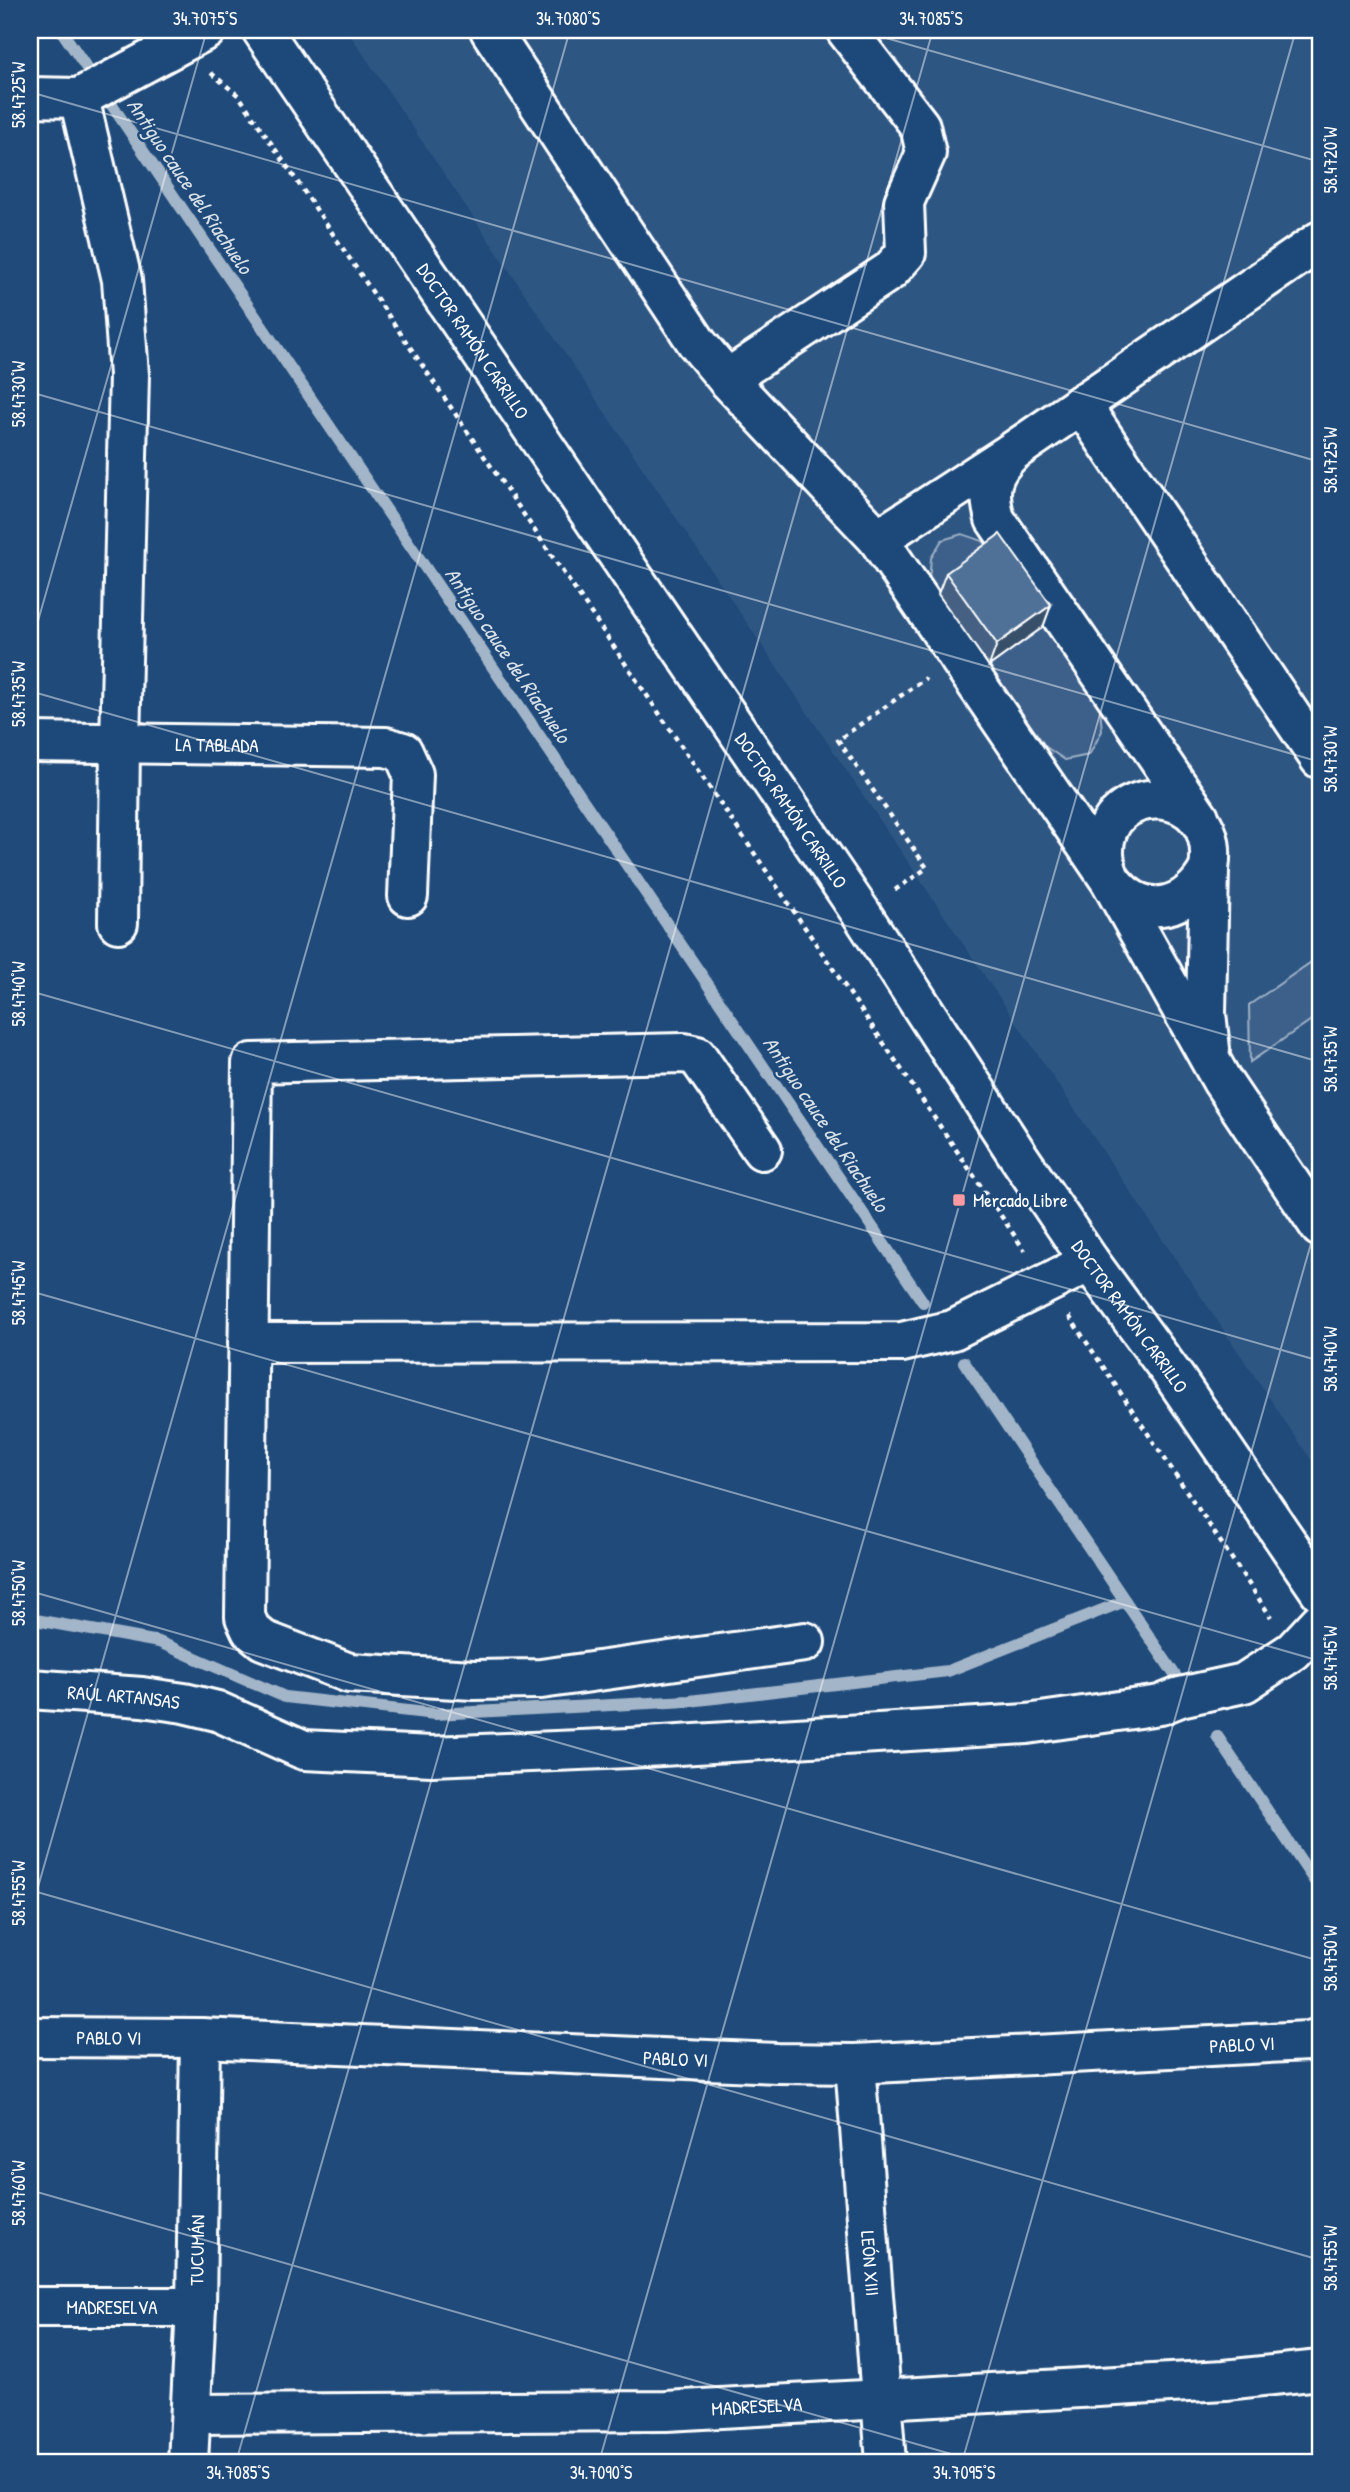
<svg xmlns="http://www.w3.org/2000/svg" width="1350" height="2492" font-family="'Patrick Hand',sans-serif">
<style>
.built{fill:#2e5683}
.green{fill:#3c618b;stroke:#9eb0c5;stroke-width:2}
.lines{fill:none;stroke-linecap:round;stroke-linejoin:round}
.stream{stroke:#a3b5c8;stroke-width:12}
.minor-casing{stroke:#fff;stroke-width:44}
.path{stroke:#fff;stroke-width:4.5;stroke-dasharray:5 5;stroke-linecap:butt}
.minor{stroke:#1f4a7a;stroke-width:38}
.wall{fill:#456182;stroke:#fff;stroke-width:2}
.shaded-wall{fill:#384f6a;stroke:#fff;stroke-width:2}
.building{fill:#507197;stroke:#fff;stroke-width:2}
.ticks{fill:none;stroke:#fff;stroke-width:2;stroke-opacity:0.45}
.poi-dot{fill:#ff9aa2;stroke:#1f4a7a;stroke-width:2.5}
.labels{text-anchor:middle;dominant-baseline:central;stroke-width:5;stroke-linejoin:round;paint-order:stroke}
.street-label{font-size:19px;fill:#fff;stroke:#1f4a7a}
.poi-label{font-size:19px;fill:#fff;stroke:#1f4a7a;text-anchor:start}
.water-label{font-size:21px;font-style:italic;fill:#d8e0e8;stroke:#1f4a7a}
.neatline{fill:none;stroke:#fff;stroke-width:2.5}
.ticks-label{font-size:18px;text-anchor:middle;fill:#fff}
</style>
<rect width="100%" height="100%" fill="#1f4a7a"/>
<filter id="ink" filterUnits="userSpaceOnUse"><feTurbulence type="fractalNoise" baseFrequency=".0143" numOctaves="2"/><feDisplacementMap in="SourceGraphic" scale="14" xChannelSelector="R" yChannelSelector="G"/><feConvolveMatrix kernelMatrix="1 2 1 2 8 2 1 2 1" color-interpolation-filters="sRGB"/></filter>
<g filter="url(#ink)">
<!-- built -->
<path class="built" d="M347,30H1320V1473Z"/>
<!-- green -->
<g class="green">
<path d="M962,534L983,541L1100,708L1102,731L1089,755L1065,760L1046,747L929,581L931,558L942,540Z"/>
<path d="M1320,956V1014L1250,1062L1249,1005Z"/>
</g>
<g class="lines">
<!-- stream -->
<g class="stream">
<path d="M61,30L923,1302"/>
<path d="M964,1362L1177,1678"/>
<path d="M30,1619L159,1642L285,1697L435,1714L689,1701L948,1671L1125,1601"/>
<path d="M1217,1736L1320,1889"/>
</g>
<!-- minor casing -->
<g class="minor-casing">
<g id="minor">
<path id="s1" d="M262,30L861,913L1019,1157L1090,1262L1175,1378L1320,1591"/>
<path d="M490,30L697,343L727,379L878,539"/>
<path d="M30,97L79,98"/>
<path d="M79,98L122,280L129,375L120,743L118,923"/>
<path d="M79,98L206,30"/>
<path d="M1320,241L1012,452L878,539L1110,880L1222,1081L1320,1227"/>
<path d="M727,379L890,271L906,253L904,202L926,153L920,126L846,30"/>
<path d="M1081,404L1320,759"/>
<path d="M1012,452C990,474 987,489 995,519L1199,817"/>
<path id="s2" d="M30,742L386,747L403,752L413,774L408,896"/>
<path d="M1209,869C1188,909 1145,921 1114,884C1107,876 1105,865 1104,854C1101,778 1223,780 1209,869L1206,1013L1210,1049"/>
<path d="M762,1150L697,1056L684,1053L252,1063L245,1617L251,1630L263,1640L349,1673L474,1680L541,1679L805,1642"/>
<path d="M248,1343L902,1342L953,1330L1090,1262"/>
<path id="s3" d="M30,1689L142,1697L184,1703L217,1711L304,1750L432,1756L629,1748L1027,1724L1160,1705L1180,1697L1244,1683L1293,1651L1320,1622"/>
<path id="s4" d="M30,2037L200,2038L777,2063L855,2064L1308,2041L1320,2038"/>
<path id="s5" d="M855,2064L886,2462"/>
<path id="s6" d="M30,2307H196"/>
<path id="s7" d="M192,2414L666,2411L1225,2380L1320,2370"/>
<path id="s8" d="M188,2462L196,2307L200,2038"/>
</g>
</g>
<!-- path -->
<g class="path">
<path d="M211,73L239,96L1025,1251"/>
<path d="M895,890L927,868L838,740L926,678"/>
<path d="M1069,1316L1271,1617"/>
</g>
<!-- minor -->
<use href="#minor" class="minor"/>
</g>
<!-- wall -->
<g class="wall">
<path d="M1320,397V427L1313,417Z"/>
<path d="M946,573L1051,605L1043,627L989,666L938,594Z"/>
</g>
<!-- shaded-wall -->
<path class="shaded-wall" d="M1051,605L1043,627L989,666L997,644Z"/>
<!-- building -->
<path class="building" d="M1000,534L1051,605L997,644L946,573Z"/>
</g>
<!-- ticks -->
<path class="ticks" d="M858,30L1320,162M30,92L1320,462M30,392L1320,762M30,649L207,30M30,691L1320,1062M30,991L1320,1361M30,1291L1320,1661M30,1591L1320,1961M30,1890L1320,2260M30,1915L570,30M30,2190L979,2462M236,2462L933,30M599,2462L1296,30M962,2462L1320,1212"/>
<!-- markers -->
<rect class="poi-dot" x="952" y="1193" width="14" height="14" rx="3.5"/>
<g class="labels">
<!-- street labels -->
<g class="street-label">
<text stroke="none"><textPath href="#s1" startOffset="376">DOCTOR RAMÓN CARRILLO</textPath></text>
<text stroke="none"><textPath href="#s2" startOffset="187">LA TABLADA</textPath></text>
<text stroke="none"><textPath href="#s1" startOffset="943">DOCTOR RAMÓN CARRILLO</textPath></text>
<text stroke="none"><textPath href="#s1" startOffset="1552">DOCTOR RAMÓN CARRILLO</textPath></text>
<text stroke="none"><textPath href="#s3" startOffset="94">RAÚL ARTANSAS</textPath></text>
<text stroke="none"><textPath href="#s4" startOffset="79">PABLO VI</textPath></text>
<text stroke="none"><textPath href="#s4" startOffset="1213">PABLO VI</textPath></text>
<text stroke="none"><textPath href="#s4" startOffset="646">PABLO VI</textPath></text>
<text stroke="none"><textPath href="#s8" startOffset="212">TUCUMÁN</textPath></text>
<text stroke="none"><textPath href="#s5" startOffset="200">LEÓN XIII</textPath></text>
<text stroke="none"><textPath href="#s6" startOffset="82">MADRESELVA</textPath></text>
<text stroke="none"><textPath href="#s7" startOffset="565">MADRESELVA</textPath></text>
</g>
<!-- poi labels -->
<g class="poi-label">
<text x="973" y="1200">Mercado Libre</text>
</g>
<!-- water labels -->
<g class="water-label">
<text transform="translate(190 186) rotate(56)">Antiguo cauce del Riachuelo</text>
<text transform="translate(508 655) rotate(56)">Antiguo cauce del Riachuelo</text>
<text transform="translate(826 1124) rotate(56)">Antiguo cauce del Riachuelo</text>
</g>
</g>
<!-- margin -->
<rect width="1350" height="2492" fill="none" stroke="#1f4a7a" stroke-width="77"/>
<rect x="38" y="38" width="1274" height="2416" class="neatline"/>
<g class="ticks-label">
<text x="205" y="25">34.7075°S</text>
<text x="568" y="25">34.7080°S</text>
<text x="931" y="25">34.7085°S</text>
<text transform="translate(19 95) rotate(-90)" y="6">58.4725°W</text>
<text transform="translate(1331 160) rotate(-90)" y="6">58.4720°W</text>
<text transform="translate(19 394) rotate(-90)" y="6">58.4730°W</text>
<text transform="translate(1331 460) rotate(-90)" y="6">58.4725°W</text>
<text transform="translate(19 694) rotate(-90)" y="6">58.4735°W</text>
<text transform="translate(1331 759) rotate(-90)" y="6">58.4730°W</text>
<text transform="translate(19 994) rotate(-90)" y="6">58.4740°W</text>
<text transform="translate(1331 1059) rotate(-90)" y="6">58.4735°W</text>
<text transform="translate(19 1293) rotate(-90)" y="6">58.4745°W</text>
<text transform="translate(1331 1359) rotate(-90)" y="6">58.4740°W</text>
<text transform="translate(19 1593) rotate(-90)" y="6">58.4750°W</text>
<text transform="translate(1331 1658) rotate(-90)" y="6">58.4745°W</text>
<text transform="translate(19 1893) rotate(-90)" y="6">58.4755°W</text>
<text transform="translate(1331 1958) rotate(-90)" y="6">58.4750°W</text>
<text transform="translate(19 2193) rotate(-90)" y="6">58.4760°W</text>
<text transform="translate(1331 2258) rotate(-90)" y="6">58.4755°W</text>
<text x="238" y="2479">34.7085°S</text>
<text x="601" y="2479">34.7090°S</text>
<text x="964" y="2479">34.7095°S</text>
</g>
</svg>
